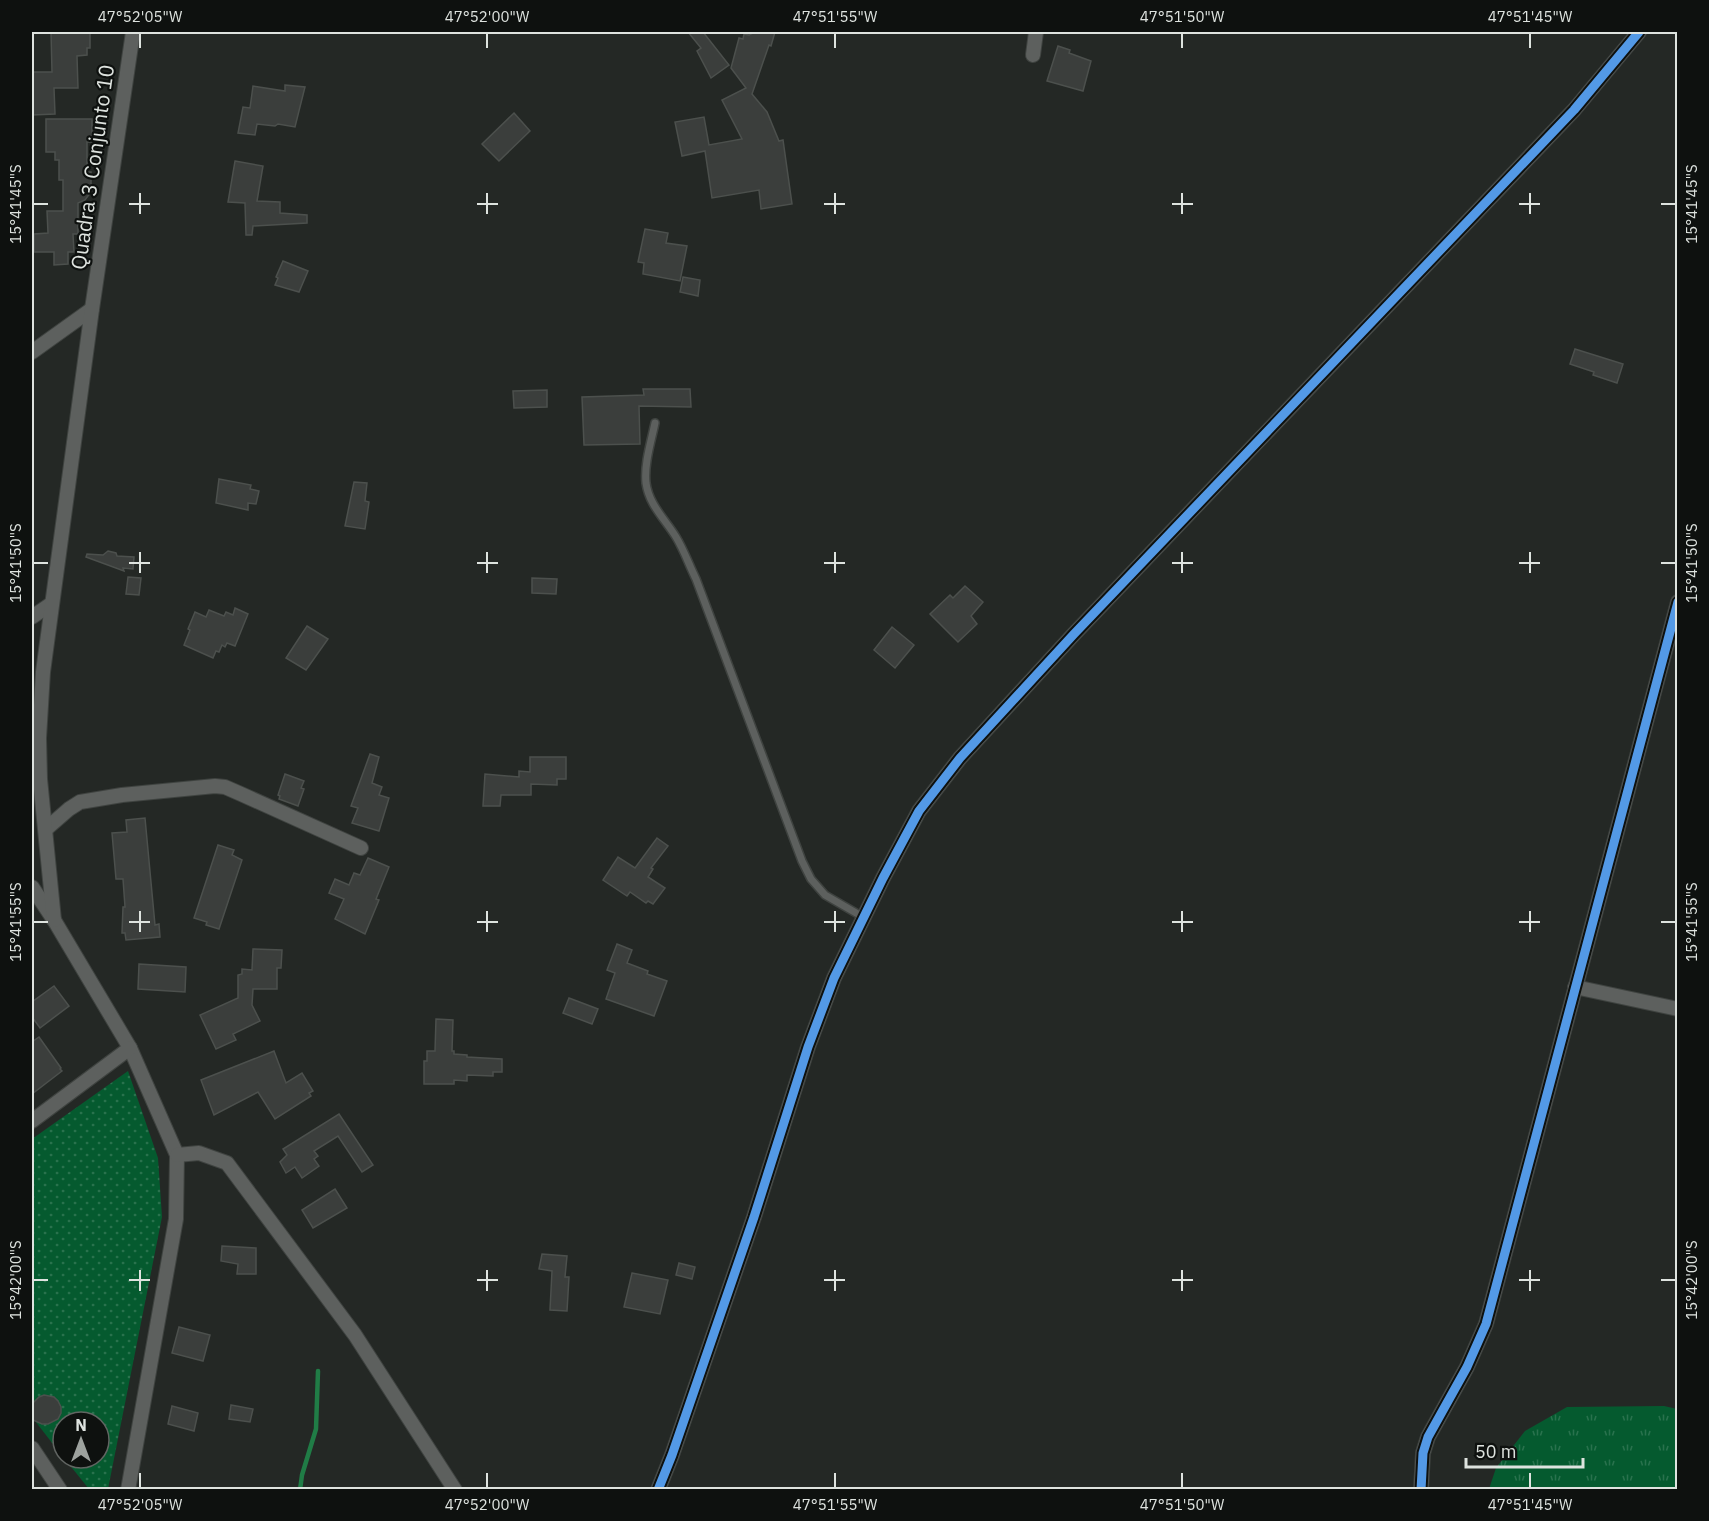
<svg xmlns="http://www.w3.org/2000/svg" width="1709" height="1521" font-family="'IBM Plex Sans',sans-serif">
<style>
.grass{fill:url(#grass-tufts)}
.park{fill:url(#park-dots)}
.lines{fill:none;stroke-linecap:round;stroke-linejoin:round}
.stream{stroke:#207c46;stroke-width:4.5}
.building{fill:#3b3e3c;stroke:#4c504d;stroke-width:1.5}
.lane-casing{stroke:#3f4340;stroke-width:10}
.street-casing{stroke:#3f4340;stroke-width:16}
.lane{stroke:#5d605e;stroke-width:7}
.street{stroke:#5d605e;stroke-width:14}
.cycleway-casing{stroke:#0e110f;stroke-width:13}
.cycleway{stroke:#5399e6;stroke-width:9}
.ticks{fill:none;stroke:#dee3df;stroke-width:2}
.labels{text-anchor:middle;dominant-baseline:central;stroke-width:4.5;stroke-linejoin:round;paint-order:stroke}
.street-label{font-size:21px;fill:#dee3df;stroke:#0e110f}
.neatline{fill:none;stroke:#dee3df;stroke-width:2}
.ticks-label{font-size:15px;text-anchor:middle;fill:#dee3df}
</style>
<defs>
<pattern id="grass-tufts" width="24" height="20" patternUnits="userSpaceOnUse" patternTransform="scale(1.5)"><rect width="24" height="20" fill="#055a2f"/><path d="M3 7l-1-3M5 7V3M7 7l1-3M15 17l-1-3M17 17v-4M19 17l1-3" fill="none" stroke="#29724d"/></pattern>
<pattern id="park-dots" width="8" height="8" patternUnits="userSpaceOnUse" patternTransform="scale(1.5)"><rect width="8" height="8" fill="#055a2f"/><path d="M2 2h.1M6 6h.1" fill="none" stroke="#29724d" stroke-width="1.8" stroke-linecap="round"/></pattern>
</defs>
<rect width="100%" height="100%" fill="#242825"/>
<!-- grass -->
<path class="grass" d="M1664,1406L1677,1409V1489H1489L1496,1468L1525,1431L1567,1407Z"/>
<!-- park -->
<path class="park" d="M128,1071L158,1158L162,1217L108,1489H89L64,1458H99V1422H63V1457L32,1417V1139Z"/>
<g class="lines">
<!-- stream -->
<path class="stream" d="M300,1490L302,1475L316,1429L318,1371"/>
</g>
<!-- building -->
<g class="building">
<path d="M51,32H90V48H87V55L77,56L78,88H54L55,114L32,115V72H52Z"/>
<path d="M688,32H703L729,65L711,78L697,51L701,48Z"/>
<path d="M755,32H775L771,46L769,45L752,94L767,112L779,141L783,140L792,204L761,209L759,190L712,198L705,151L682,156L675,122L704,117L709,145L742,139L722,100L746,88L731,68L739,38L743,39L744,34L749,35Z"/>
<path d="M1058,46L1070,50L1069,53L1091,61L1083,91L1047,81Z"/>
<path d="M285,85L305,87L295,127L278,124L275,126L257,124L255,135L238,133L243,107L250,108L253,86L285,91Z"/>
<path d="M514,113L530,131L499,161L482,144Z"/>
<path d="M46,119H92V142H87V172H91V192L85,200L78,203V234H73L74,252H68V264L54,265V252H34V234L48,233L47,211H63V180H59V160H55V152H46Z"/>
<path d="M235,161L263,166L257,201L280,202V213L307,215V223L253,226L252,235H246L245,203L228,202Z"/>
<path d="M645,229L668,233L666,243L687,246L680,281L643,274L644,263L638,262Z"/>
<path d="M283,261L308,271L299,292L275,285L278,278L276,277Z"/>
<path d="M683,277L700,280L698,296L680,292Z"/>
<path d="M1575,349L1623,364L1617,383L1593,375L1594,372L1570,364Z"/>
<path d="M643,389H690L691,407L639,406L640,444L584,445L582,397L644,395Z"/>
<path d="M547,390V407L514,408L513,391Z"/>
<path d="M219,479L251,485L250,489L259,491L256,504L248,503V510L216,503Z"/>
<path d="M354,482L367,483L365,501L369,502L365,529L345,526Z"/>
<path d="M108,551L116,553L117,556L134,557L133,569L123,568L124,571L86,557L87,554L103,555Z"/>
<path d="M128,577L141,578L139,595L126,594Z"/>
<path d="M532,578L557,579L556,594L532,593Z"/>
<path d="M965,586L983,602L971,616L977,624L958,642L930,614L950,595L953,598Z"/>
<path d="M235,608L248,614L235,646L227,643L225,647L222,645L219,652L216,651L213,658L184,645L190,630L188,629L195,612L206,617L209,610L224,616L226,612L233,615Z"/>
<path d="M307,626L328,639L306,670L286,658Z"/>
<path d="M892,627L914,645L895,668L874,650Z"/>
<path d="M370,754L379,757L372,783L382,787L379,795L389,798L379,831L352,823L358,808L351,806Z"/>
<path d="M530,757H566V779H557V785L531,784V795H501L500,806H483L485,774L519,777V771L530,772Z"/>
<path d="M285,774L304,781L301,788L304,789L298,806L279,799L280,796L278,795Z"/>
<path d="M145,818L155,925L159,924L160,937L126,940L125,933H122L123,907H125L123,879H116L112,833L127,832L126,820Z"/>
<path d="M657,838L668,846L651,868L653,869L648,877L665,888L653,904L648,901L646,903L630,892L627,896L603,880L618,857L635,868Z"/>
<path d="M218,845L234,850L232,855L242,860L219,929L206,925L207,922L194,918Z"/>
<path d="M368,858L389,867L376,899L379,900L365,934L335,919L344,899L329,893L335,879L349,885L354,873L360,875Z"/>
<path d="M617,944L632,950L627,963L648,971L647,974L667,981L654,1016L606,999L615,973L607,970Z"/>
<path d="M253,949L282,950L281,968H277V989H253L252,1005L260,1021L233,1034L236,1040L216,1049L200,1015L238,998V975L242,974V969L252,970Z"/>
<path d="M139,964L186,967L185,992L138,989Z"/>
<path d="M54,986L69,1006L40,1028L32,1017V1002Z"/>
<path d="M569,998L598,1009L592,1024L563,1013Z"/>
<path d="M436,1019L453,1020L452,1051H454V1054L467,1055V1057L502,1059V1072H493V1076L467,1075V1081L454,1080V1084H424V1061H427V1051H435Z"/>
<path d="M39,1037L61,1068L60,1069L62,1071L32,1094V1042Z"/>
<path d="M274,1051L286,1083L302,1073L313,1091L309,1093L311,1096L275,1119L258,1092L214,1115L201,1080Z"/>
<path d="M339,1114L373,1165L362,1172L338,1136L314,1151L318,1156L314,1159L319,1166L302,1178L295,1167L286,1173L280,1162L287,1155L283,1149Z"/>
<path d="M335,1189L347,1208L313,1228L302,1210Z"/>
<path d="M222,1246L256,1248V1274H237L238,1264L221,1261Z"/>
<path d="M542,1254L567,1256L565,1277H569L567,1311L550,1310L552,1271L539,1269Z"/>
<path d="M679,1263L695,1267L692,1279L676,1275Z"/>
<path d="M632,1273L668,1280L660,1314L624,1307Z"/>
<path d="M179,1327L210,1335L203,1361L172,1353Z"/>
<path d="M44,1395L54,1397L58,1401L61,1407V1413L58,1419L48,1424H42L33,1420L32,1409L33,1403L39,1397Z"/>
<path d="M231,1405L253,1409L250,1422L229,1419Z"/>
<path d="M172,1406L198,1413L194,1431L168,1424Z"/>
</g>
<g class="lines">
<!-- lane casing -->
<g class="lane-casing">
<path id="lane" d="M655,423C651,442 644,464 646,483C649,505 665,519 676,537C684,550 689,565 696,579L802,861L811,879L825,895L863,917"/>
</g>
<!-- street casing -->
<g class="street-casing">
<g id="street">
<path d="M1033,55L1036,32"/>
<path d="M32,352L92,309"/>
<path d="M32,617L51,604"/>
<path d="M46,829L69,809L80,802L122,795L215,786L225,787L241,794L361,848"/>
<path d="M32,887L54,920L130,1048L177,1155L176,1219L128,1490"/>
<path d="M54,920L40,779L39,738L43,672L92,309L133,32"/>
<path d="M1575,987L1678,1009"/>
<path d="M32,1121L130,1048"/>
<path d="M177,1155L199,1153L227,1163L355,1335L455,1490"/>
<path d="M32,1448L60,1490"/>
<path d="M658,1490L672,1455L754,1217L808,1047L834,978L883,878L919,811L960,758L1074,634L1574,110L1639,32"/>
<path d="M1421,1490L1423,1453L1428,1437L1467,1367L1486,1324L1678,602"/>
</g>
</g>
<!-- lane -->
<use href="#lane" class="lane"/>
<!-- street -->
<use href="#street" class="street"/>
<!-- cycleway casing -->
<g class="cycleway-casing">
<g id="cycleway">
<path d="M658,1490L672,1455L754,1217L808,1047L834,978L883,878L919,811L960,758L1074,634L1574,110L1639,32"/>
<path d="M1421,1490L1423,1453L1428,1437L1467,1367L1486,1324L1678,602"/>
</g>
</g>
<!-- cycleway -->
<use href="#cycleway" class="cycleway"/>
</g>
<!-- ticks -->
<path class="ticks" d="M140,33V48M487,33V48M835,33V48M1182,33V48M1530,33V48M140,193V214M487,193V214M835,193V214M1182,193V214M1530,193V214M33,204H48M129,204H150M477,204H498M824,204H845M1172,204H1193M1519,204H1540M1661,204H1676M140,552V573M487,552V573M835,552V573M1182,552V573M1530,552V573M33,563H48M129,563H150M477,563H498M824,563H845M1172,563H1193M1519,563H1540M1661,563H1676M140,911V932M487,911V932M835,911V932M1182,911V932M1530,911V932M33,922H48M129,922H150M477,922H498M824,922H845M1172,922H1193M1519,922H1540M1661,922H1676M140,1270V1291M487,1270V1291M835,1270V1291M1182,1270V1291M1530,1270V1291M33,1280H48M129,1280H150M477,1280H498M824,1280H845M1172,1280H1193M1519,1280H1540M1661,1280H1676M140,1473V1488M487,1473V1488M835,1473V1488M1182,1473V1488M1530,1473V1488"/>
<g class="labels">
<!-- street labels -->
<g class="street-label">
<text transform="translate(92 167) rotate(-82)">Quadra 3 Conjunto 10</text>
</g>
</g>
<!-- border -->
<rect width="1709" height="1521" fill="none" stroke="#0e110f" stroke-width="66"/>
<!-- north arrow -->
<g transform="translate(81 1440)"><circle r="28" fill="#0e110f" stroke="#616562" stroke-width="1.5"/>
<path d="M0-4.5L10 22L0 15L-10 22Z" fill="#9da29e"/>
<text y="-9" font-size="16" font-weight="bold" text-anchor="middle" fill="#dee3df">N</text>
</g>
<!-- scale -->
<path d="M1466 1458v9h117v-9" fill="none" stroke="#dee3df" stroke-width="3"/>
<text x="1475" y="1458" font-size="18" fill="#dee3df" stroke="#0e110f" stroke-width="4.5" paint-order="stroke">50 m</text>
<rect x="33" y="33" width="1643" height="1455" class="neatline"/>
<g class="ticks-label">
<text x="140" y="22">47°52'05"W</text>
<text x="487" y="22">47°52'00"W</text>
<text x="835" y="22">47°51'55"W</text>
<text x="1182" y="22">47°51'50"W</text>
<text x="1530" y="22">47°51'45"W</text>
<text transform="translate(16 204) rotate(-90)" y="5">15°41'45"S</text>
<text transform="translate(1692 204) rotate(-90)" y="5">15°41'45"S</text>
<text transform="translate(16 563) rotate(-90)" y="5">15°41'50"S</text>
<text transform="translate(1692 563) rotate(-90)" y="5">15°41'50"S</text>
<text transform="translate(16 922) rotate(-90)" y="5">15°41'55"S</text>
<text transform="translate(1692 922) rotate(-90)" y="5">15°41'55"S</text>
<text transform="translate(16 1280) rotate(-90)" y="5">15°42'00"S</text>
<text transform="translate(1692 1280) rotate(-90)" y="5">15°42'00"S</text>
<text x="140" y="1510">47°52'05"W</text>
<text x="487" y="1510">47°52'00"W</text>
<text x="835" y="1510">47°51'55"W</text>
<text x="1182" y="1510">47°51'50"W</text>
<text x="1530" y="1510">47°51'45"W</text>
</g>
</svg>
